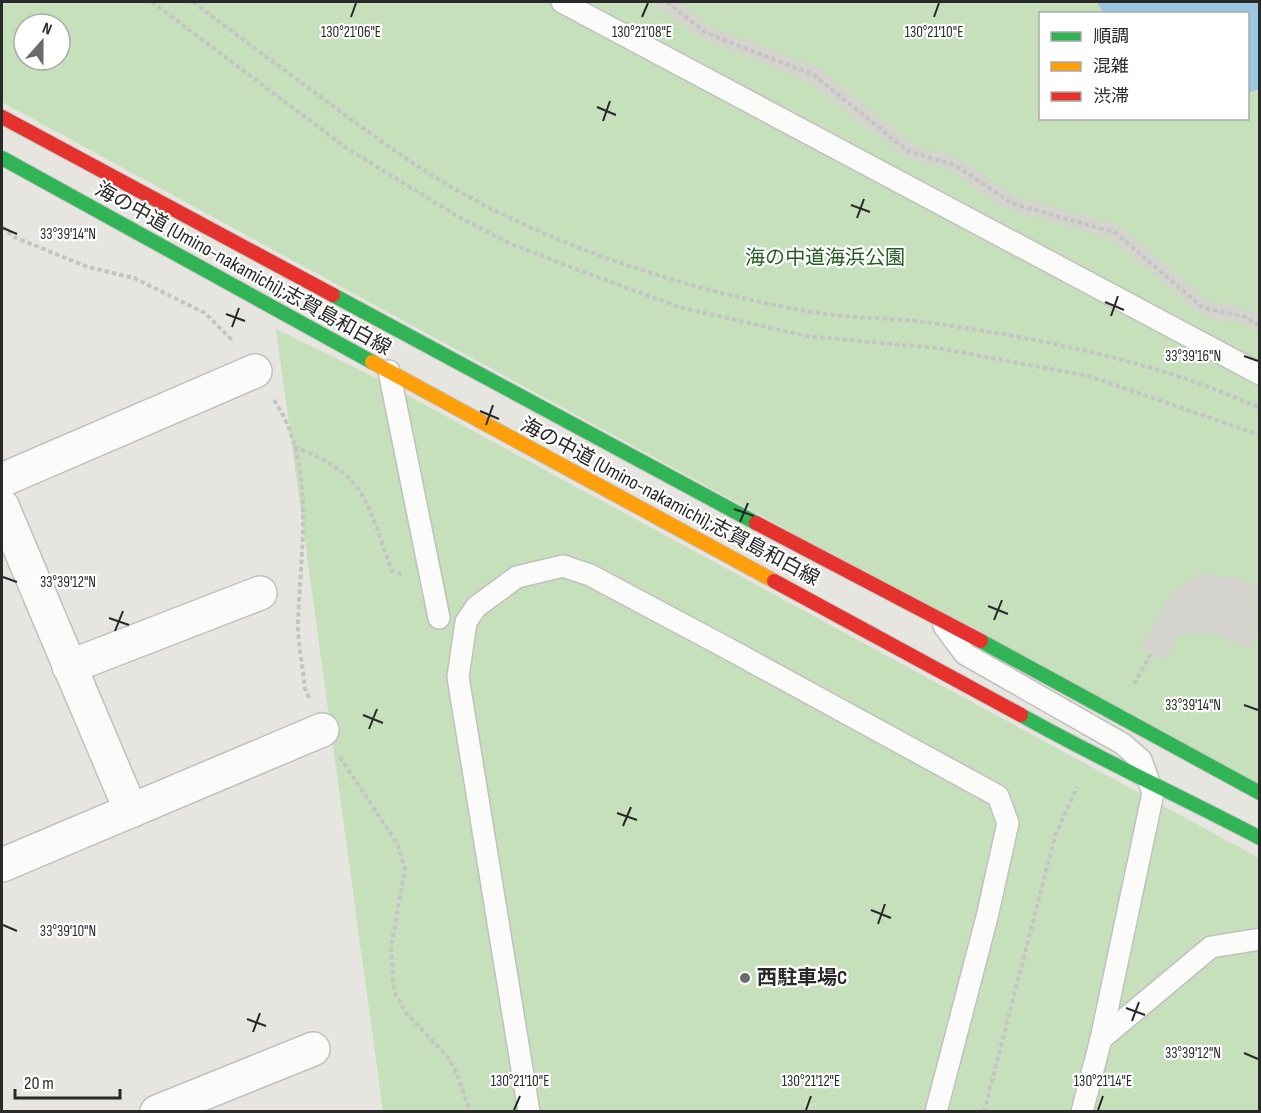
<svg xmlns="http://www.w3.org/2000/svg" width="1261" height="1113" font-family="'Sofia Sans Condensed','Noto Sans JP',sans-serif">
<style>
.green{fill:#c6e0bc;fill-rule:evenodd}
.plaza{fill:#d5d3ce}
.water{fill:#9ac6e1}
.lines{fill:none;stroke-linecap:round;stroke-linejoin:round}
.lane-casing{stroke:#c1c0c0;stroke-width:24}
.street-casing{stroke:#c1c0c0;stroke-width:36}
.fast-casing{stroke:#c3c3c1;stroke-width:16}
.slow-casing{stroke:#c3c3c1;stroke-width:16}
.jam-casing{stroke:#c3c3c1;stroke-width:16}
.path{stroke:#c4c4c4;stroke-width:4;stroke-dasharray:4.5 3;stroke-linecap:butt}
.lane{stroke:#fbfbfa;stroke-width:21}
.street{stroke:#fbfbfa;stroke-width:33}
.fast{stroke:#30b455;stroke-width:14}
.slow{stroke:#ff9f0a;stroke-width:14}
.jam{stroke:#e5322d;stroke-width:14}
.ticks{fill:none;stroke:#292929;stroke-width:2}
.poi-dot{fill:#6b6b69;stroke:#fff;stroke-width:2}
.labels{text-anchor:middle;dominant-baseline:central;stroke-width:4.5;stroke-linejoin:round;paint-order:stroke}
.park-label{font-size:20px;fill:#255e21;stroke:#fff}
.street-label{font-size:20px;fill:#292929;stroke:#fff}
.poi-label{font-size:20px;font-weight:bold;fill:#292929;stroke:#fff;text-anchor:start}
.ticks-label{font-size:15px;text-anchor:middle;fill:#292929;stroke:#fff;stroke-width:4.5;stroke-linejoin:round;paint-order:stroke}
</style>
<rect width="100%" height="100%" fill="#e6e5e0"/>
<!-- green -->
<g class="green">
<path d="M2,2H1259V787L2,102ZM1040,14H1248V118H1040ZM24,24H60V60H24Z"/>
<path d="M276,329L372,376L1259,858V1111H383Z"/>
</g>
<!-- plaza -->
<g class="plaza">
<path d="M652,2H679L709,26L819,68L913,145L958,158L1014,196L1120,226L1207,301L1249,310L1259,316V332L1246,324L1203,316L1111,239L1003,208L951,171L904,156L809,82L700,37Z"/>
<path d="M1200,574L1234,577L1259,587V616L1257,624L1259,630L1250,649L1211,633L1179,635L1165,660L1140,648L1173,592Z"/>
</g>
<!-- water -->
<path class="water" d="M1097,2H1259V89L1248,93V14L1103,13Z"/>
<g class="lines">
<!-- lane casing -->
<g class="lane-casing">
<g id="lane">
<path d="M562,2L1260,374"/>
<path d="M389,371L439,618"/>
<path d="M944,626L965,654L1123,744L1141,760L1153,793L1101,1039L1082,1112"/>
<path d="M1101,1039L1211,947L1260,939"/>
<path d="M529,1112L458,677L466,622L476,607L517,577L563,566L590,575L727,648L998,796L1008,823L987,917L936,1112"/>
</g>
</g>
<!-- street casing -->
<g class="street-casing">
<g id="street">
<path d="M2,480L255,371"/>
<path d="M2,506L131,811"/>
<path d="M69,667L260,593"/>
<path d="M2,865L322,730"/>
<path d="M157,1112L313,1049"/>
</g>
</g>
<!-- fast casing -->
<g class="fast-casing">
<g id="fast">
<path d="M2,158L372,362"/>
<path d="M333,295L756,523"/>
<path d="M981,641L1260,793"/>
<path d="M1021,715C1099,759 1180,796 1260,838"/>
</g>
</g>
<!-- slow casing -->
<g class="slow-casing">
<path id="slow" d="M372,362L774,581"/>
</g>
<!-- jam casing -->
<g class="jam-casing">
<g id="jam">
<path d="M2,117L333,295"/>
<path d="M756,523L981,641"/>
<path d="M774,581L1021,715"/>
</g>
</g>
<!-- path -->
<g class="path">
<path d="M152,2L345,147L457,216L509,243L565,265L679,307L806,336L937,348L1089,376L1260,435"/>
<path d="M193,2C239,37 286,71 333,106C375,137 418,169 464,194C565,251 691,290 805,311C849,319 894,317 939,324C1048,340 1158,362 1260,408"/>
<path d="M667,2L706,33L814,75L908,151L955,165L1011,203L1116,233L1203,308L1246,317L1260,326"/>
<path d="M2,227L14,237L88,267L134,278L205,313L234,342"/>
<path d="M274,400C317,464 300,552 298,624C298,645 303,668 305,688L309,698"/>
<path d="M294,447C368,474 367,504 392,571L402,574"/>
<path d="M1134,684L1151,653"/>
<path d="M340,757L398,845L405,869L391,947L394,991L406,1013L447,1056L457,1074L470,1112"/>
<path d="M984,1112L1055,836L1077,787"/>
</g>
<!-- lane -->
<use href="#lane" class="lane"/>
<!-- street -->
<use href="#street" class="street"/>
<!-- fast -->
<use href="#fast" class="fast"/>
<!-- slow -->
<use href="#slow" class="slow"/>
<!-- jam -->
<use href="#jam" class="jam"/>
</g>
<!-- ticks -->
<path class="ticks" d="M351,17L356,3M642,17L648,3M934,17L939,3M597,107L616,115M603,121L610,101M851,205L870,212M857,218L864,199M3,228L17,234M1105,302L1124,310M226,314L245,321M1111,316L1118,296M232,327L239,308M1244,356L1258,361M480,411L499,419M486,425L493,405M734,509L754,516M740,522L748,503M3,577L17,582M988,606L1008,614M109,618L129,625M994,620L1002,600M115,631L123,611M1244,705L1258,710M363,715L383,723M369,729L377,709M617,813L637,820M623,826L631,807M871,910L891,918M878,924L885,904M3,925L17,931M1126,1008L1145,1015M247,1019L266,1026M1132,1021L1139,1002M253,1032L260,1013M1244,1053L1258,1059M514,1110L520,1096M806,1110L811,1096M1098,1110L1103,1096"/>
<!-- markers -->
<circle class="poi-dot" cx="745" cy="978" r="6"/>
<g class="labels">
<!-- park labels -->
<g class="park-label">
<text x="825" y="258">海の中道海浜公園</text>
</g>
<!-- street labels -->
<g class="street-label">
<text transform="translate(243 269) rotate(29)">海の中道 (Umino-nakamichi);志賀島和白線</text>
<text transform="translate(670 502) rotate(28)">海の中道 (Umino-nakamichi);志賀島和白線</text>
</g>
<!-- poi labels -->
<g class="poi-label">
<text x="757" y="978">西駐車場C</text>
</g>
</g>
<g class="ticks-label">
<text x="351" y="37">130°21'06"E</text>
<text x="642" y="37">130°21'08"E</text>
<text x="934" y="37">130°21'10"E</text>
<text x="68" y="239">33°39'14"N</text>
<text x="1193" y="361">33°39'16"N</text>
<text x="68" y="587">33°39'12"N</text>
<text x="1193" y="710">33°39'14"N</text>
<text x="68" y="936">33°39'10"N</text>
<text x="1193" y="1058">33°39'12"N</text>
<text x="520" y="1086">130°21'10"E</text>
<text x="811" y="1086">130°21'12"E</text>
<text x="1103" y="1086">130°21'14"E</text>
</g>
<!-- border -->
<rect width="1261" height="1113" fill="none" stroke="#292929" stroke-width="6"/>
<!-- legend -->
<rect x="1039" y="12" width="210" height="108" fill="#ffffff" stroke="#a9a9a9" stroke-width="1.5"/>
<rect x="1051" y="32" width="30" height="9" fill="#30b455" stroke="#a9a9a9" stroke-width="1.5"/>
<text x="1093" y="42" font-size="18" fill="#292929">順調</text>
<rect x="1051" y="62" width="30" height="9" fill="#ff9f0a" stroke="#a9a9a9" stroke-width="1.5"/>
<text x="1093" y="72" font-size="18" fill="#292929">混雑</text>
<rect x="1051" y="92" width="30" height="9" fill="#e5322d" stroke="#a9a9a9" stroke-width="1.5"/>
<text x="1093" y="102" font-size="18" fill="#292929">渋滞</text>
<!-- north arrow -->
<g transform="translate(42 42) rotate(21)"><circle r="28" fill="#ffffff" stroke="#a9a9a9" stroke-width="1.5"/>
<path d="M0-4.5L10 22L0 15L-10 22Z" fill="#6b6b69"/>
<text y="-9" font-size="16" font-weight="bold" text-anchor="middle" fill="#292929">N</text>
</g>
<!-- scale -->
<path d="M15 1089v9h105v-9" fill="none" stroke="#292929" stroke-width="3"/>
<text x="24" y="1089" font-size="18" fill="#292929" stroke="#ffffff" stroke-width="4.5" paint-order="stroke">20 m</text>
</svg>
